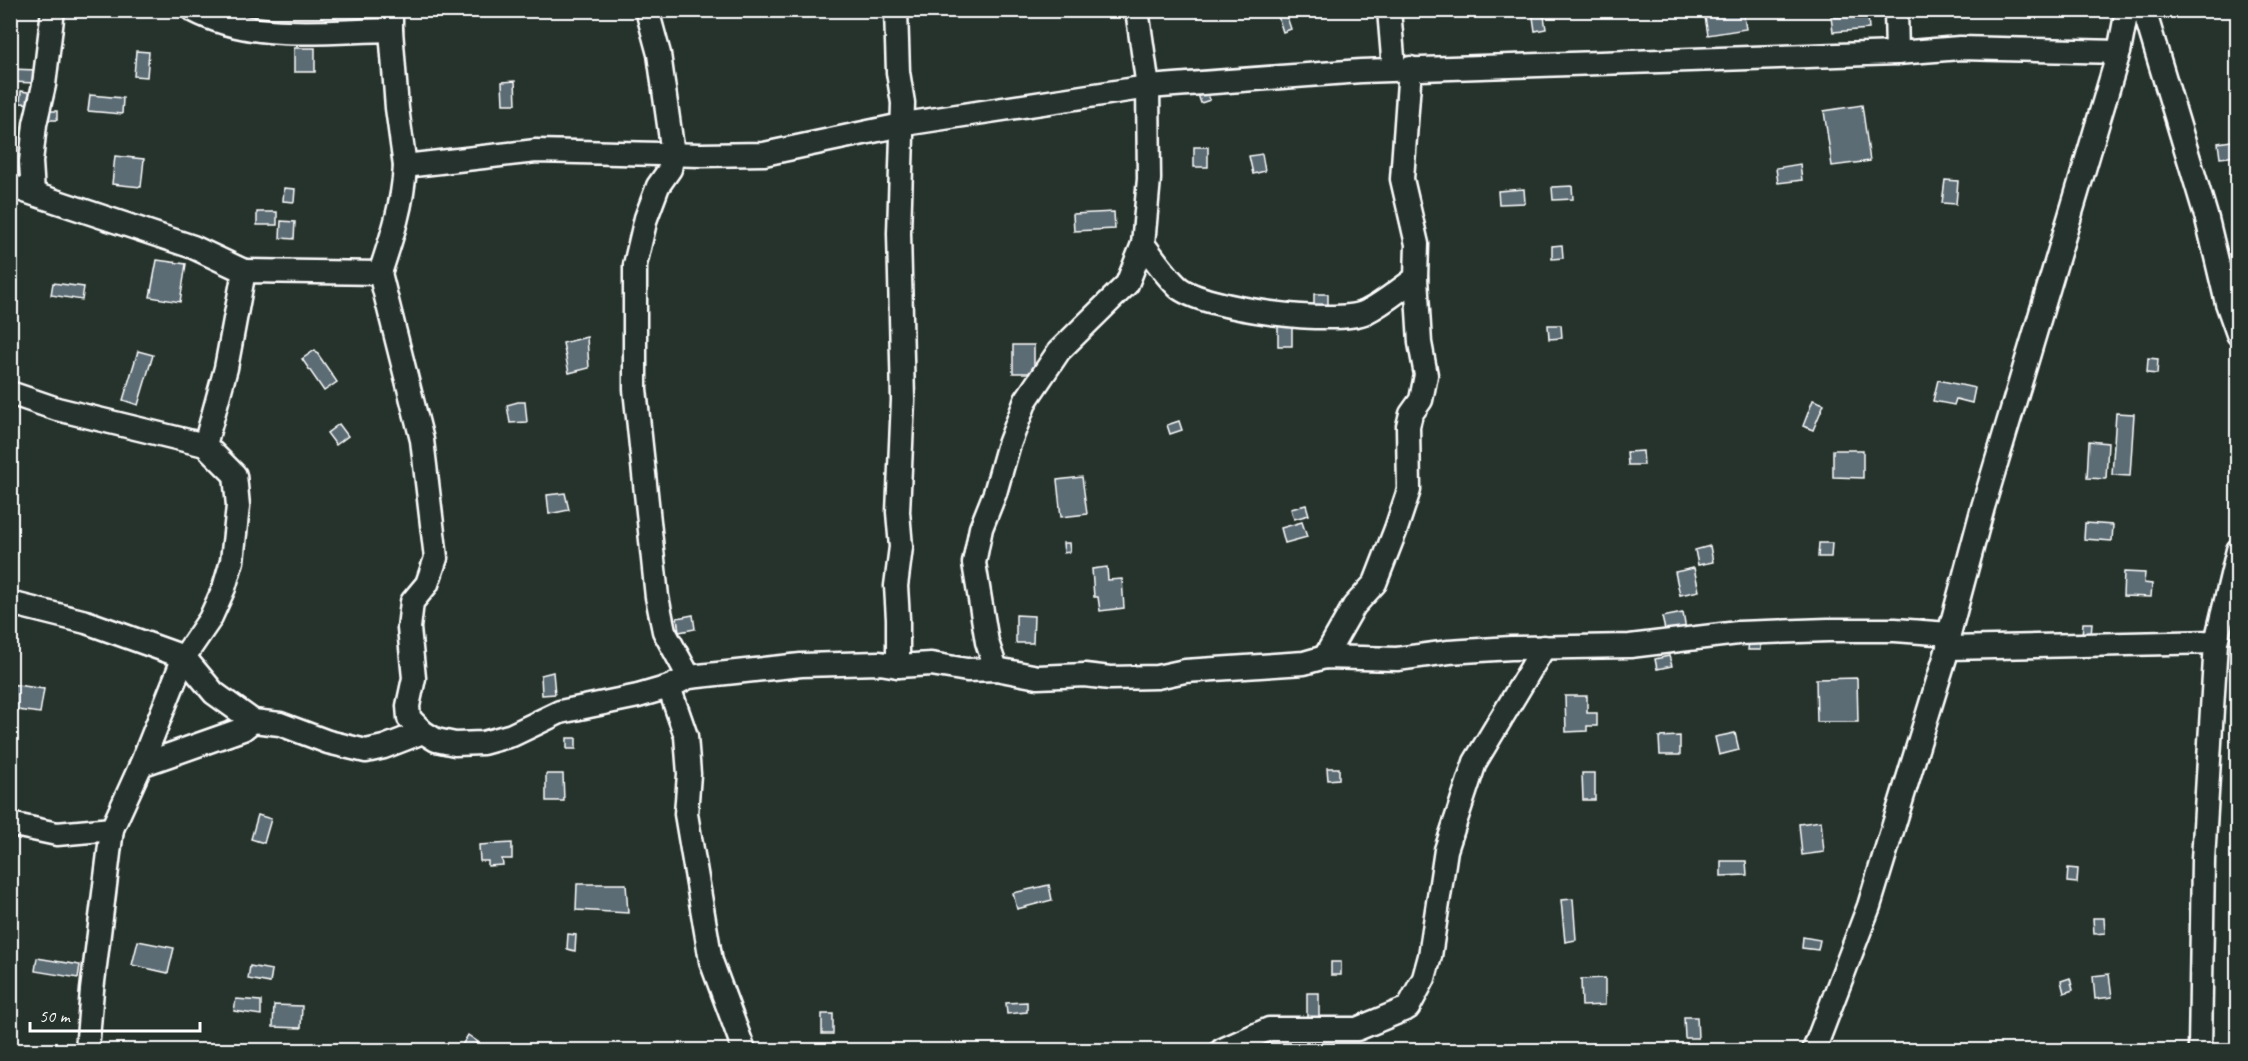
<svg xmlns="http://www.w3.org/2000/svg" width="2248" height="1061" font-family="Caveat,sans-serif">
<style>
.building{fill:#5c6c75;stroke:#fff;stroke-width:1.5}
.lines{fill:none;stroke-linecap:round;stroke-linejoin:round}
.minor-casing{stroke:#fff;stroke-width:27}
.minor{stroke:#26332d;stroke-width:22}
</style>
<rect width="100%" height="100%" fill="#26332d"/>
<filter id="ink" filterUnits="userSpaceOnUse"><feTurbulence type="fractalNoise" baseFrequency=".0167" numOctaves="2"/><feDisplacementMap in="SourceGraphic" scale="12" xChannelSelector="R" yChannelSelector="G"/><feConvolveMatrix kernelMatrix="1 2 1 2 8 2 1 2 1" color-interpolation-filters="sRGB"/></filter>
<g filter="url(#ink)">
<!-- building -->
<g class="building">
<path d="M1532,10H1543L1546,29L1535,31Z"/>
<path d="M1743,10L1746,29L1708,35L1704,11Z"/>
<path d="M1285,11L1291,29L1283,32L1277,13Z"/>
<path d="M1868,15L1869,29L1833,32L1831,17Z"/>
<rect x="294" y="48" width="21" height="24"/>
<path d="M136,51L149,52L147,77L134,76Z"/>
<path d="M10,69L37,70L36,83L10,82Z"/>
<path d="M515,81L516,104H503L502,82Z"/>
<path d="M1205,86L1210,100L1201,103L1196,89Z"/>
<path d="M21,91L34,93V104L20,103Z"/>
<path d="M90,95L123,98L122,114L88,111Z"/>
<path d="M1862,105L1870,161L1832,166L1824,111Z"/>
<path d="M48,111H57V120H47Z"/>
<path d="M2238,140V156L2220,158L2218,143Z"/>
<rect x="1194" y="147" width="14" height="20"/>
<path d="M1262,154L1265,171L1253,174L1249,156Z"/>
<path d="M115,156L144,159L141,187L112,184Z"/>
<path d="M1800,164L1802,180L1778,183L1776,168Z"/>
<path d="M1945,180L1958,181L1956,204L1942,203Z"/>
<path d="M1572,186L1573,199L1553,200L1552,187Z"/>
<path d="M284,188L295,189L294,202L283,201Z"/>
<path d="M1524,189L1525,203L1499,204L1498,191Z"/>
<rect x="257" y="212" width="20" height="13"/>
<path d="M1114,212L1115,229L1074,231L1073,214Z"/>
<path d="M281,221L295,222L294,239L280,238Z"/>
<path d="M1562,245L1563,258L1552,259V246Z"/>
<path d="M157,260L186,264L180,302L150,297Z"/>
<path d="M53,283L84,287L82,300L51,295Z"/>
<rect x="1314" y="294" width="14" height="11"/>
<rect x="1278" y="323" width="14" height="23"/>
<path d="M1548,325H1561L1562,338L1549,339Z"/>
<path d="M587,337L589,368L569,373L563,343Z"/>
<rect x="1013" y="345" width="21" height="28"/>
<path d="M315,350L337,382L324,391L302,359Z"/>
<path d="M138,351L153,355L138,405L123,400Z"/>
<path d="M2148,358L2158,359L2157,374L2147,373Z"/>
<path d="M1938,380L1975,388L1972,403L1956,399L1954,405L1933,401Z"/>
<path d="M1813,400L1824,404L1813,430L1803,426Z"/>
<path d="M518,402H525L527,422L510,423L507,405Z"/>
<path d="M2116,413L2134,414L2130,476L2112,475Z"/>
<path d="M1179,421L1182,430L1170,434L1167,425Z"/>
<path d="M339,424L348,436L336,445L327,433Z"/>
<path d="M2089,441L2108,443L2106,479L2087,478Z"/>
<path d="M1833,450H1863V478L1833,477Z"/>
<path d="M1643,451L1644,465H1628L1627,452Z"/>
<path d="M1082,477L1087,514L1061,517L1057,480Z"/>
<path d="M565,493L569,510L549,514L547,495Z"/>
<path d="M1306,505L1309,515L1294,519L1291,509Z"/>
<path d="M1302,522L1307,537L1285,543L1281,528Z"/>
<path d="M2085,523L2113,525L2112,541L2084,539Z"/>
<path d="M1063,543H1069L1070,552L1064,553Z"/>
<path d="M1819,543H1832L1831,557H1818Z"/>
<path d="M1710,546L1713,562L1698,565L1695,550Z"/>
<path d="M1107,567L1108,580L1122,579L1124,608L1100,611L1098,597H1094L1092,569Z"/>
<path d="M1694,568L1699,591L1680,595L1675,572Z"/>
<path d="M2124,572L2145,573L2144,583L2152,584L2151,597L2123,596Z"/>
<path d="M1683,613L1686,630L1666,634L1662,617Z"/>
<path d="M693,615L695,629L679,632L677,618Z"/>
<path d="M1016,615L1034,616L1033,643H1016Z"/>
<path d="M2083,623H2092L2091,637L2082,636Z"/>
<path d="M1749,641H1761V650H1748Z"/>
<path d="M1669,656L1672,666L1657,669L1655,659Z"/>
<path d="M553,672L555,694L542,695L541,675Z"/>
<path d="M1857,678L1858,722H1817L1816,679Z"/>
<path d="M10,684L44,689L40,713L10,709Z"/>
<path d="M1565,696H1587V713H1597V726H1587V731L1566,732Z"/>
<path d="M1735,733L1739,750L1719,755L1715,737Z"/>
<path d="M1680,736V755H1660L1659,737Z"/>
<rect x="567" y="738" width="9" height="11"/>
<path d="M1327,768H1339V779L1328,780Z"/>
<path d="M1582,773H1595V800H1583Z"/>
<path d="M546,774H563L564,801H546Z"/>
<path d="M258,815L271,819L264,843L251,839Z"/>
<path d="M1821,821L1824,852L1802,855L1799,824Z"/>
<path d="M512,843V859H502L503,865L488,866V861H480L479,845Z"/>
<path d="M1721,861H1746L1747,875L1721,876Z"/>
<path d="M2068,868L2078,869L2077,883L2067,882Z"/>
<path d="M577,884H626L628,913L576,910Z"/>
<path d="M1049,885L1052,900L1017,909L1013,893Z"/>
<path d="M1573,899L1576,940L1565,942L1561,900Z"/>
<path d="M2093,918H2104L2105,933L2094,934Z"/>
<path d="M568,934L576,935L575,951L567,949Z"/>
<path d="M1803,937L1820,940L1818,950L1802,948Z"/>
<path d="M138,941L174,948L168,973L132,965Z"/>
<path d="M37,958L80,965L78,978L35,971Z"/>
<rect x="1331" y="962" width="10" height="13"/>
<path d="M250,966L272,970L270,983L248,979Z"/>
<path d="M2109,974L2112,997L2095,999L2093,976Z"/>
<path d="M1605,978V1005L1582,1006L1581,979Z"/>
<path d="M2070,978L2073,990L2064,993L2061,981Z"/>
<rect x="1307" y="993" width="12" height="24"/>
<path d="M236,999L261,1001V1015L234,1011Z"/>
<path d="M1027,1002V1012L1007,1014L1006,1003Z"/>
<path d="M274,1005L302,1006L301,1028L273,1027Z"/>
<rect x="822" y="1014" width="11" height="20"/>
<path d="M1684,1017H1697L1698,1038H1685Z"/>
<path d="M468,1035L478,1042L472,1050H459Z"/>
</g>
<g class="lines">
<!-- minor casing -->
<g class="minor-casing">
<g id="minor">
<path d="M193,10C253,42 326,31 391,30"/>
<path d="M391,10V30L397,108L405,166"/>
<path d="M647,10L659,54L673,154L670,169L658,186L646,218L635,265V389L657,597L664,631L689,677"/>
<path d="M896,10L898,72L903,103L899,233L903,400L898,512L901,547L896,586L898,619V666"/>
<path d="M1389,10L1394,69"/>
<path d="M1896,10L1897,53"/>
<path d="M2144,10L2207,219L2227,303L2238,334"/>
<path d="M10,186L193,247L244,271"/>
<path d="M33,193L31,162L35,124L44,85L53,10"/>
<path d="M1143,244C1154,258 1165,275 1178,287C1203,309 1337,326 1366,312C1384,303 1400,289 1416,278"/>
<path d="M380,273L422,440L436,558L427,584L412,602L409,628L414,678L408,706L409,718L423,732L436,740L455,744L483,743L512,735L560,712L638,696L669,687L689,677L801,665L880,663L898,666L931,664L967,670L996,669L1038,677L1085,675L1110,678L1157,677L1185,671L1304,663L1325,657L1397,659L1449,652L1511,648L1630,646L1738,633L1828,630H1895L1949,634"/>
<path d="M10,393L57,409L205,445L226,368L244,271L380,273C392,237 403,204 405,166L536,151L701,155L764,154L911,123L1148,87L1361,71L1897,53L1960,48L2119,52"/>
<path d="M10,603L86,622L184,657L214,693L253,721"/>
<path d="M1948,648L2216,642"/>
<path d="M1325,657L1354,606L1375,583L1396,529L1409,490L1408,426L1411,414L1421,400L1426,375L1420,343L1416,278L1417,244L1402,179L1410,68"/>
<path d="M996,669L987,642L974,563L981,528L995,493L1008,447L1026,400L1059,351L1127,284L1143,244L1149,179L1148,87L1137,10"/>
<path d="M669,687L686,736L689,774L686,814L711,961L744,1050"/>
<path d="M141,765L243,729L253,721L280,724L328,742L366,751L384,747L423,732"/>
<path d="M10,824L57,834L112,829"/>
<path d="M87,1050L92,990L112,829L141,765L184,657L210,619L224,588L232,561L238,506L235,475L205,445"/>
<path d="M1222,1050L1269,1029H1357L1408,1008L1424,978L1430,956L1446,850L1475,762L1544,647"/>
<path d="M1814,1050L1869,906L1948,648L1949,634L1983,507L2119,52L2127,10"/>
<path d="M2200,1050L2203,860L2216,642L2238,550"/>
</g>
</g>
<!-- minor -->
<use href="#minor" class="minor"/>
</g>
</g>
<!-- margin -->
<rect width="2248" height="1061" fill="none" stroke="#26332d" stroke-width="36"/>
<rect x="18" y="18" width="2212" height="1025" fill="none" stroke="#fff" stroke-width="2" filter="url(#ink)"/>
<!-- scale -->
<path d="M30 1022v9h170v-9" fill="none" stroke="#ffffff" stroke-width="3"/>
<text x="39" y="1022" font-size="18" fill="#ffffff" stroke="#26332d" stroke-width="4.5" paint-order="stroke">50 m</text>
</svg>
